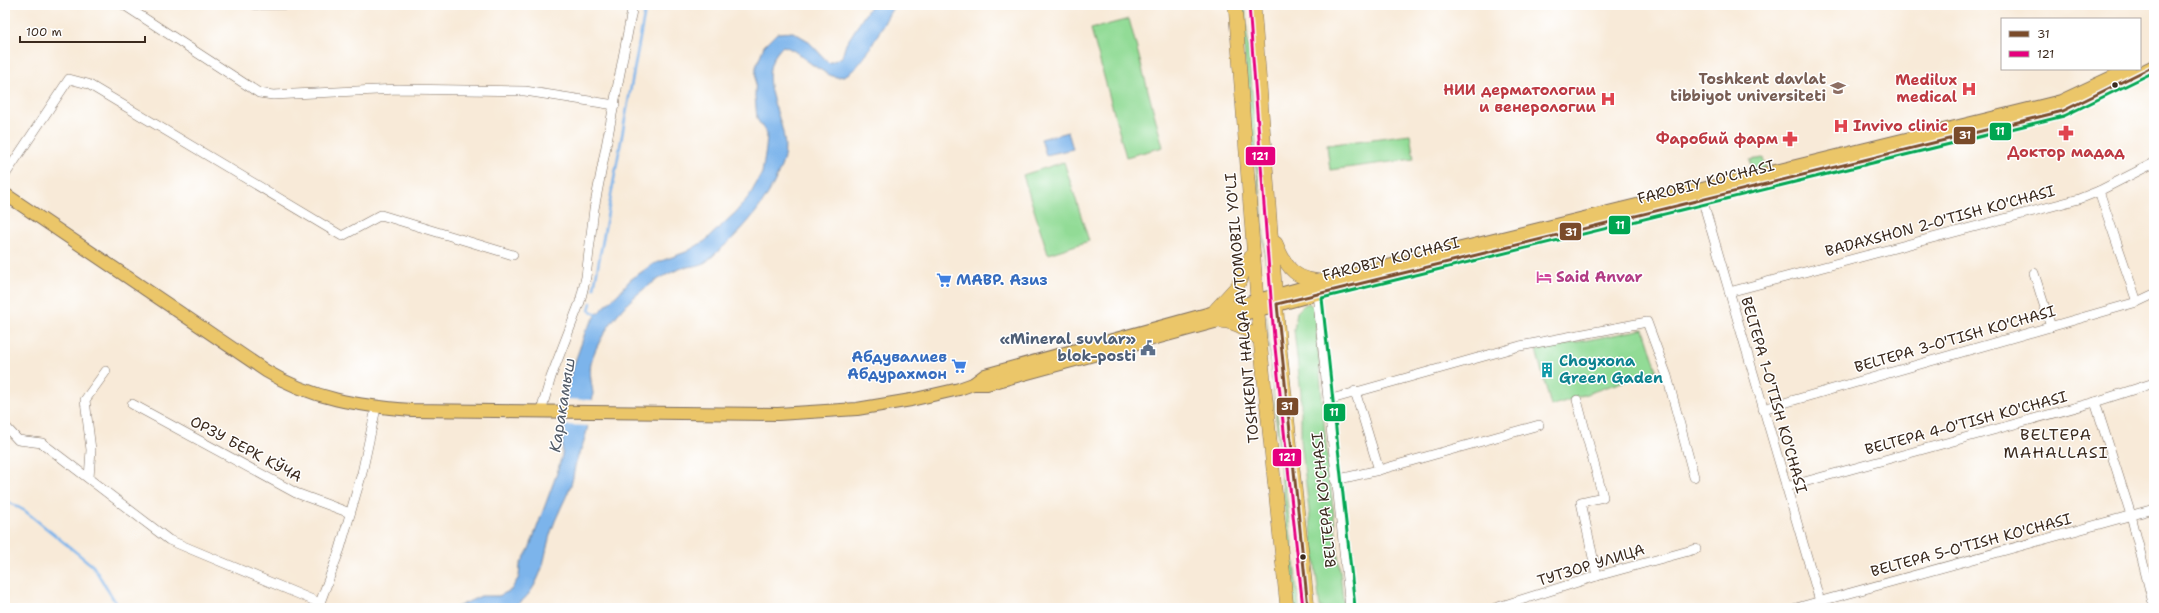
<svg xmlns="http://www.w3.org/2000/svg" width="2159" height="613" font-family="'Shantell Sans',sans-serif">
<style>
.green{fill:#92db96;stroke:#66825a}
.water{fill:#7bb4eb;stroke:#5b6f84}
.pier{fill:#f8ead8}
.lines{fill:none;stroke-linecap:round;stroke-linejoin:round}
.stream{stroke:#7bb4eb;stroke-width:2.5}
.minor-casing{stroke:#7d6d5f;stroke-width:10}
.major-casing{stroke:#7d6d5f;stroke-width:14}
.highway-casing{stroke:#7d6d5f;stroke-width:14}
.minor{stroke:#fff;stroke-width:9}
.major{stroke:#ebc669;stroke-width:12}
.highway{stroke:#ebc669;stroke-width:13}
.bus-1-casing{stroke:#fff;stroke-width:6}
.bus-2-casing{stroke:#fff;stroke-width:6}
.bus-3-casing{stroke:#fff;stroke-width:6}
.bus-1{stroke:#7a4b2a;stroke-width:3}
.bus-2{stroke:#e5007d;stroke-width:3}
.bus-3{stroke:#00a651;stroke-width:3}
.bus-dot{fill:#3b2a1e;stroke:#fff;stroke-width:1.5}
.labels{text-anchor:middle;dominant-baseline:central;stroke-width:3;stroke-linejoin:round;paint-order:stroke}
.education-label{font-size:15px;font-weight:bold;fill:#785e54;stroke:#fff;text-anchor:end}
.health-label{font-size:15px;font-weight:bold;fill:#be3a42;stroke:#fff;text-anchor:end}
.street-label{font-size:15px;fill:#3b2a1e;stroke:#fff}
.hotel-label{font-size:15px;font-weight:bold;fill:#b23c85;stroke:#fff;text-anchor:start}
.shop-label{font-size:15px;font-weight:bold;fill:#366cbe;stroke:#fff;text-anchor:start}
.service-label{font-size:15px;font-weight:bold;fill:#4e5e75;stroke:#fff;text-anchor:end}
.culture-label{font-size:15px;font-weight:bold;fill:#0d838f;stroke:#fff;text-anchor:start}
.water-label{font-size:16px;font-style:italic;fill:#515a66;stroke:#fff}
.neighbourhood-label{font-size:16px;letter-spacing:1px;fill:#3b2a1e;stroke:#fff}
.line-badge{stroke:#fff;stroke-width:1.5}
.badge-label{font-size:11px;text-anchor:middle;font-weight:bold;fill:#fff}
</style>
<rect width="100%" height="100%" fill="#fff"/>
<filter id="ink" filterUnits="userSpaceOnUse"><feTurbulence type="fractalNoise" baseFrequency=".025" numOctaves="2"/><feDisplacementMap in="SourceGraphic" scale="8" xChannelSelector="R" yChannelSelector="G"/><feConvolveMatrix kernelMatrix="1 2 1 2 8 2 1 2 1" color-interpolation-filters="sRGB"/></filter>
<filter id="wash" filterUnits="userSpaceOnUse"><feTurbulence type="fractalNoise" baseFrequency=".012" numOctaves="4" result="noise"/><feDisplacementMap in="SourceGraphic" scale="16" xChannelSelector="R" yChannelSelector="G"/><feGaussianBlur stdDeviation="0.9" result="paint"/><feColorMatrix in="noise" values="0 0 0 0 0 0 0 0 0 0 0 0 0 0 0 0 0 1.4 0 .05"/><feComposite in="paint" operator="in"/></filter>
<g filter="url(#wash)">
<rect width="100%" height="100%" fill="#f8ead8"/>
<!-- green -->
<g class="green">
<path d="M1241,5H1245L1266,265L1260,198L1249,118Z"/>
<path d="M1129,19L1163,147L1126,157L1091,29Z"/>
<path d="M1410,134L1414,159L1330,170L1327,145Z"/>
<path d="M1763,158L1766,167L1753,171L1750,160Z"/>
<path d="M1064,162L1089,241L1048,254L1023,175Z"/>
<path d="M1309,303L1315,309L1325,435L1344,608H1320L1301,440V394L1294,330L1297,312L1304,305Z"/>
<path d="M1266,315L1274,402L1276,403L1299,608H1294Z"/>
<path d="M1644,329L1657,370L1551,406L1536,350Z"/>
</g>
<!-- water -->
<g class="water">
<path d="M871,5H895C881,23 863,76 838,77C832,77 826,73 821,70C807,63 798,50 783,46C746,81 797,124 782,164C770,199 744,230 716,253C712,257 707,262 702,264C695,267 686,266 679,269C640,285 609,316 593,356C588,370 591,379 593,393C593,404 589,419 587,430C585,440 581,449 577,459C574,467 574,476 571,485C565,501 556,516 551,532C546,547 545,564 538,578C533,590 524,602 512,608H455L481,596H499L511,590L519,577L520,565L529,549L557,473L562,455L566,388L586,330L598,313L619,293L630,280L653,264L686,252L705,241L736,212L750,195L762,173L766,148L767,134L757,119L755,96L756,67L764,46L777,33L793,32L807,40L829,63L842,57L846,44Z"/>
<path d="M1068,132L1073,149L1046,155L1041,139Z"/>
</g>
<!-- pier -->
<path class="pier" d="M563,399L594,400L590,426L561,425Z"/>
<g class="lines">
<!-- stream -->
<g class="stream">
<path d="M594,288L646,5"/>
<path d="M591,303L589,310L599,316"/>
<path d="M5,500L25,511L93,566L119,608"/>
</g>
</g>
</g>
<g filter="url(#ink)">
<g class="lines">
<!-- minor casing -->
<g class="minor-casing">
<g id="minor">
<path d="M124,5L259,93L273,95L398,89L525,91L615,105"/>
<path d="M255,5H294"/>
<path d="M5,175L69,79L88,84L342,236L381,215L513,255"/>
<path d="M2099,191L2137,302"/>
<path d="M1701,195L1822,608"/>
<path d="M2034,273L2051,327"/>
<path d="M1729,292L2079,199L2099,191L2154,163"/>
<path d="M1317,294L1350,608"/>
<path d="M1355,391L1379,470"/>
<path d="M1328,400L1520,346L1647,322L1667,376L1694,477"/>
<path d="M1577,400L1603,497L1581,502L1597,576"/>
<path d="M2095,402L2131,515L2154,607"/>
<path d="M132,404L296,493L350,513"/>
<path d="M1763,409L2137,302L2154,294"/>
<path d="M541,411L551,377L580,302L586,277L594,209L633,5"/>
<path d="M5,426L18,440L42,443L169,540L320,603"/>
<path d="M89,478L91,450L85,400L106,371"/>
<path d="M1335,480L1379,470L1539,425"/>
<path d="M1786,487L2095,402L2154,383"/>
<path d="M318,608L340,549L362,473L376,408"/>
<path d="M1495,608L1597,576L1696,549"/>
<path d="M1796,608L2154,509"/>
</g>
</g>
<!-- major casing -->
<g class="major-casing">
<g id="major">
<path d="M2121,82L2154,66"/>
<path d="M5,194L266,371C312,399 359,406 412,410L778,414L857,409L911,400L959,389L973,384L985,375L1327,281L2061,101L2129,69"/>
<path d="M973,384H987L1317,294L2063,111L2094,96"/>
</g>
</g>
<!-- highway casing -->
<g class="highway-casing">
<g id="highway">
<path d="M1235,5L1260,340L1287,608"/>
<path d="M1254,5L1279,338L1308,608"/>
<path d="M1276,243C1287,270 1296,281 1327,281"/>
<path d="M1215,310L1238,285L1252,254"/>
<path d="M1213,321C1233,320 1245,328 1260,340"/>
</g>
</g>
<!-- minor -->
<use href="#minor" class="minor"/>
<!-- major -->
<use href="#major" class="major"/>
<!-- highway -->
<use href="#highway" class="highway"/>
<!-- bus-1 casing -->
<g class="bus-1-casing">
<path id="bus-1" d="M1308,608L1277,304L2063,111L2154,66"/>
</g>
<!-- bus-2 casing -->
<g class="bus-2-casing">
<path id="bus-2" d="M1249,5L1274,338L1303,608"/>
</g>
<!-- bus-3 casing -->
<g class="bus-3-casing">
<path id="bus-3" d="M1355,607L1322,298L2064,116L2154,72"/>
</g>
<!-- bus-1 -->
<use href="#bus-1" class="bus-1"/>
<!-- bus-2 -->
<use href="#bus-2" class="bus-2"/>
<!-- bus-3 -->
<use href="#bus-3" class="bus-3"/>
</g>
</g>
<!-- icons -->
<defs>
<g id="university-bare" transform="scale(1.2)"><path d="M0-5L7-2L0 1L-7-2ZM-4 1L0 2.5L4 1V4Q0 6-4 4Z" fill="#8d6e63" stroke="#fff" stroke-width="2.5" paint-order="stroke"/></g>
<g id="hospital-bare" transform="scale(1.2)"><path d="M-5-5h3v3.5h4V-5h3V5h-3V1.5h-4V5h-3Z" fill="#e0444e" stroke="#fff" stroke-width="2.5" paint-order="stroke"/></g>
<g id="pharmacy-bare" transform="scale(1.2)"><path d="M-2-6h4v4h4v4h-4v4h-4v-4h-4v-4h4Z" fill="#e0444e" stroke="#fff" stroke-width="2.5" paint-order="stroke"/></g>
<g id="hotel-bare" transform="scale(1.2)"><path d="M-6-4.5h1.5V1H6V5H4.5V3h-9V5H-6ZM-4 0a1.8 1.8 0 1 1 3.6 0ZM.5 0V-2.5h3Q6-2.5 6 0Z" fill="#d1479c" stroke="#fff" stroke-width="2.5" paint-order="stroke"/></g>
<g id="supermarket-bare" transform="scale(1.2)"><path d="M-6-5.5h2.5l.6 2H6L4.5 2H-2.5L-4.4-4H-6ZM-1.5 3.2a1.3 1.3 0 1 0 .1 0ZM3 3.2a1.3 1.3 0 1 0 .1 0Z" fill="#3f7fe0" stroke="#fff" stroke-width="2.5" paint-order="stroke"/></g>
<g id="civic-bare" transform="scale(1.2)"><path d="M-.6-6.5H3V-4.5H.6V-3L4-1V1h2V6H-6V1h2V-1L-.6-3ZM-1.2 2.5V6h2.4V2.5Z" fill="#5c6f8a" stroke="#fff" stroke-width="2.5" paint-order="stroke"/></g>
<g id="building-bare" transform="scale(1.2)"><path d="M-4-6H4V6H1V3H-1V6H-4ZM-2.5-4.3h1.7v1.8h-1.7ZM.8-4.3h1.7v1.8H.8ZM-2.5-1h1.7V.8h-1.7ZM.8-1h1.7V.8H.8Z" fill="#0f9aa8" stroke="#fff" stroke-width="2.5" paint-order="stroke"/></g>
</defs>
<g fill-rule="evenodd">
<use href="#university-bare" x="1838" y="88"/>
<use href="#hospital-bare" x="1969" y="89"/>
<use href="#hospital-bare" x="1608" y="99"/>
<use href="#hospital-bare" x="1841" y="126"/>
<use href="#pharmacy-bare" x="2066" y="133"/>
<use href="#pharmacy-bare" x="1790" y="139"/>
<use href="#hotel-bare" x="1544" y="277"/>
<use href="#supermarket-bare" x="944" y="280"/>
<use href="#civic-bare" x="1148" y="348"/>
<use href="#supermarket-bare" x="959" y="366"/>
<use href="#building-bare" x="1547" y="370"/>
</g>
<!-- markers -->
<g class="bus-dot">
<circle cx="2115" cy="85" r="3.5"/>
<circle cx="1303" cy="557" r="3.5"/>
</g>
<g class="labels">
<!-- education labels -->
<g class="education-label">
<text x="1826" y="79">Toshkent davlat<tspan x="1826" dy="17">tibbiyot universiteti</tspan></text>
</g>
<!-- health labels -->
<g class="health-label">
<text x="1957" y="80">Medilux<tspan x="1957" dy="17">medical</tspan></text>
<text x="1596" y="90">НИИ дерматологии<tspan x="1596" dy="17">и венерологии</tspan></text>
<text x="1853" y="126" text-anchor="start">Invivo clinic</text>
<text x="1778" y="139">Фаробий фарм</text>
<text x="2066" y="152" text-anchor="middle">Доктор мадад</text>
</g>
<!-- street labels -->
<g class="street-label">
<text transform="translate(1706 182) rotate(-14)">FAROBIY KO'CHASI</text>
<text transform="translate(1940 221) rotate(-15)">BADAXSHON 2-O'TISH KO'CHASI</text>
<text transform="translate(1391 259) rotate(-14)">FAROBIY KO'CHASI</text>
<text transform="translate(1242 308) rotate(-95)">TOSHKENT HALQA AVTOMOBIL YO'LI</text>
<text transform="translate(1955 339) rotate(-16)">BELTEPA 3-O'TISH KO'CHASI</text>
<text transform="translate(1774 395) rotate(74)">BELTEPA 1-O'TISH KO'CHASI</text>
<text transform="translate(1966 423) rotate(-15)">BELTEPA 4-O'TISH KO'CHASI</text>
<text transform="translate(246 449) rotate(28)">ОРЗУ БЕРК КЎЧА</text>
<text transform="translate(1324 500) rotate(-96)">BELTEPA KO'CHASI</text>
<text transform="translate(1971 545) rotate(-15)">BELTEPA 5-O'TISH KO'CHASI</text>
<text transform="translate(1591 565) rotate(-17)">ТУТЗОР УЛИЦА</text>
</g>
<!-- hotel labels -->
<g class="hotel-label">
<text x="1556" y="277">Said Anvar</text>
</g>
<!-- shop labels -->
<g class="shop-label">
<text x="956" y="280">МАВР. Азиз</text>
<text x="947" y="357" text-anchor="end">Абдувалиев<tspan x="947" dy="17">Абдурахмон</tspan></text>
</g>
<!-- service labels -->
<g class="service-label">
<text x="1136" y="339">«Mineral suvlar»<tspan x="1136" dy="17">blok-posti</tspan></text>
</g>
<!-- culture labels -->
<g class="culture-label">
<text x="1559" y="361">Choyxona<tspan x="1559" dy="17">Green Gaden</tspan></text>
</g>
<!-- water labels -->
<g class="water-label">
<text transform="translate(562 405) rotate(-81)">Каракамыш</text>
</g>
<!-- neighbourhood labels -->
<g class="neighbourhood-label">
<text x="2056" y="434">BELTEPA<tspan x="2056" dy="18">MAHALLASI</tspan></text>
</g>
</g>
<g class="line-badge">
<rect x="1989" y="122" width="23" height="19" rx="4" fill="#00a651"/>
<rect x="1953" y="126" width="23" height="19" rx="4" fill="#7a4b2a"/>
<rect x="1245" y="146" width="31" height="20" rx="4" fill="#e5007d"/>
<rect x="1608" y="215" width="23" height="20" rx="4" fill="#00a651"/>
<rect x="1559" y="222" width="23" height="19" rx="4" fill="#7a4b2a"/>
<rect x="1276" y="397" width="23" height="19" rx="4" fill="#7a4b2a"/>
<rect x="1323" y="403" width="23" height="19" rx="4" fill="#00a651"/>
<rect x="1272" y="448" width="30" height="19" rx="4" fill="#e5007d"/>
</g>
<g class="badge-label">
<text x="2000" y="135">11</text>
<text x="1965" y="139">31</text>
<text x="1260" y="160">121</text>
<text x="1620" y="229">11</text>
<text x="1571" y="236">31</text>
<text x="1287" y="410">31</text>
<text x="1334" y="416">11</text>
<text x="1287" y="461">121</text>
</g>
<!-- margin -->
<rect width="2159" height="613" fill="none" stroke="#fff" stroke-width="20"/>
<!-- legend -->
<rect x="2001" y="18" width="140" height="52" fill="#ffffff" stroke="#b1aaa5"/>
<rect x="2009" y="31" width="20" height="6" fill="#7a4b2a" stroke="#b1aaa5"/>
<text x="2037" y="38" font-size="12" fill="#3b2a1e">31</text>
<rect x="2009" y="51" width="20" height="6" fill="#e5007d" stroke="#b1aaa5"/>
<text x="2037" y="58" font-size="12" fill="#3b2a1e">121</text>
<!-- scale -->
<path d="M20 36v6h125v-6" fill="none" stroke="#3b2a1e" stroke-width="2"/>
<text x="26" y="36" font-size="12" fill="#3b2a1e" stroke="#ffffff" stroke-width="3" paint-order="stroke">100 m</text>
</svg>
